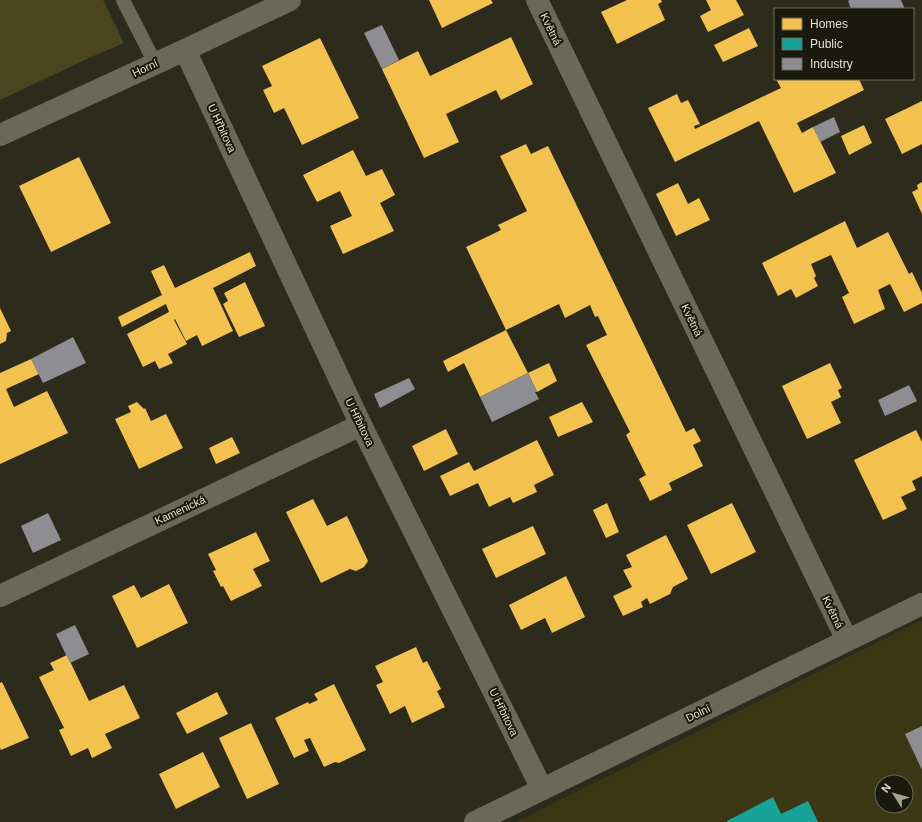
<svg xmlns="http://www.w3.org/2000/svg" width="922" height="822" font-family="Helvetica,sans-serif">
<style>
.built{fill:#3b3715;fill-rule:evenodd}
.green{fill:#4a451f}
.homes{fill:#f2c14e}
.public{fill:#17a398}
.industry{fill:#8d8d92}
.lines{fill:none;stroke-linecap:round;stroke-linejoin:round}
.service{stroke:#6a6958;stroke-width:14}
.minor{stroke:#6a6958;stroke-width:22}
.labels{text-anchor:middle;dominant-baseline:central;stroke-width:4;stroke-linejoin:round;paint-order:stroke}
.street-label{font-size:11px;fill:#e2e1d0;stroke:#1a190d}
</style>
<rect width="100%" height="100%" fill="#2d2c1c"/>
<!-- built -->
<path class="built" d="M922,620V822H517L542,809ZM882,782H906V806H882Z"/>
<!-- green -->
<path class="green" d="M0,0H103L124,43L89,58L0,100Z"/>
<!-- homes -->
<g class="homes">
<path d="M429,0H491L493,3L442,28Z"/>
<path d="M627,0H661L662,2L658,4L665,20L617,44L601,12Z"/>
<path d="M706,0H736L744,15L708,32L700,16L711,10Z"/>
<path d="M749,28L758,46L723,62L714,45Z"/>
<path d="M511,37L533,84L501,100L496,90L446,114L459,142L424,158L382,69L418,51L430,76Z"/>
<path d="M320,38L359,118L302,145L284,108L274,113L263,90L272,86L262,66Z"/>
<path d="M776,79H859L864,90L797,123L802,133L813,127L836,173L794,193L759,121L675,162L648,108L677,94L681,103L688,100L700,124L694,126L695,129L781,88Z"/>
<path d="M922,101V144L902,154L885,119Z"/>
<path d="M864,125L872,143L849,155L841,136Z"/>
<path d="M526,144L531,154L548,146L686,432L694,428L701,441L693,445L703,466L669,483L672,490L650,501L639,479L646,475L626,435L630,432L586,345L607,335L598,316L595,317L590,305L565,318L559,304L506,330L466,247L501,230L498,225L527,211L500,156Z"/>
<path d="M353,150L366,176L382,169L395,195L380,203L394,231L343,254L330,226L352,216L340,191L317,202L303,175Z"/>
<path d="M79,157L111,223L51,252L19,186Z"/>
<path d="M922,182V214L912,192L918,189L917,185Z"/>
<path d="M678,183L688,204L699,198L710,220L676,236L656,194Z"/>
<path d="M845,221L857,248L888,232L909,274L912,272L922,293V303L904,312L890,284L878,290L885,309L854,324L842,297L849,293L831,255L811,264L816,276L814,278L818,286L796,298L791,289L778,296L762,263Z"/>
<path d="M250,252L256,266L213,288L233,331L202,346L197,335L186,341L175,319L174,320L187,344L168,354L173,363L159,369L155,361L143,367L127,334L169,312L166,304L122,327L118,317L162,295L151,271L164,265L175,288Z"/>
<path d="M245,282L265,326L239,337L223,304L228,301L224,293Z"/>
<path d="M0,308L11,331L7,333L6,341L0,344Z"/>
<path d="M506,330L528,373L480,397L464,363L448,372L443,361Z"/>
<path d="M31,359L39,374L6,389L14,407L47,391L68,433L0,464V373Z"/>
<path d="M549,363L557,381L537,392L528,373Z"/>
<path d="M830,363L842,388L838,390L841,397L831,402L841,423L807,439L782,386Z"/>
<path d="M137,402L144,409L145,408L151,421L166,414L183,448L139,469L115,419L131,412L128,406Z"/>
<path d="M582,402L593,422L558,437L549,417Z"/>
<path d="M446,429L458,454L424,471L412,446Z"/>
<path d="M916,430L922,442V476L912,481L916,490L901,497L907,509L883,520L854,460Z"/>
<path d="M232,437L240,453L216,464L209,448Z"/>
<path d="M537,440L554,475L534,485L537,492L513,503L510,497L489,507L478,483L450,496L440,476L469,462L474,471Z"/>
<path d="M313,499L327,526L347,516L368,561L364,567L356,571L350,569L321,583L286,512Z"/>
<path d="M607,503L619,532L606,538L593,510Z"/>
<path d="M732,503L756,552L711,574L687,525Z"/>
<path d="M533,526L546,554L496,578L482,549Z"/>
<path d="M256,532L270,561L253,569L262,586L231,601L223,586L221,587L213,571L216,570L208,554Z"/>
<path d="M666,535L688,579L673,587L670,594L650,604L647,598L641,602L643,607L623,616L613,596L632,587L623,570L632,567L626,555Z"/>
<path d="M566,576L585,617L552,633L545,618L521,630L509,605Z"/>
<path d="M169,584L188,623L137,648L112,596L134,585L141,598Z"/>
<path d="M416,647L423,663L427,661L441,689L437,691L445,707L412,723L405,706L390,714L376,685L383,682L375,666Z"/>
<path d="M67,655L89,701L124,685L140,718L105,734L112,748L92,758L88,748L71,756L59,730L64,728L39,677L54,670L50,663Z"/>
<path d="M2,682L29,738L1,750L0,748V683Z"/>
<path d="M334,684L366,750L339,763L335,762L324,767L310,738L304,740L309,751L294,758L275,718L308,702L309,704L318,700L314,694Z"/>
<path d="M217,692L228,714L187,734L176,713Z"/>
<path d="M251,723L279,784L247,799L219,738Z"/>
<path d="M203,752L220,787L176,809L159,774Z"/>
</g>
<!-- public -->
<path class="public" d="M773,797L781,814L808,801L818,822H727V821Z"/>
<!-- industry -->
<g class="industry">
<path d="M850,0H901L905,9H851L848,1Z"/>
<path d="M382,25L399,60L382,69L364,33Z"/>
<path d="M834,117L840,132L820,142L813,127Z"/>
<path d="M73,337L86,363L43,383L31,359Z"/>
<path d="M528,373L537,392H535L539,399L492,422L480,397Z"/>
<path d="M409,378L415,389L380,408L374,394Z"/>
<path d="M909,385L917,401L885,416L878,400Z"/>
<path d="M48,513L61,540L33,553L21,526Z"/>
<path d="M75,625L89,654L70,663L56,634Z"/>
<path d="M922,726V770L905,734Z"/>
</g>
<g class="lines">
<!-- service -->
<path class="service" d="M123,0L155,63"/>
<!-- minor -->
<g class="minor">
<path d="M537,0L847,640"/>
<path d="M185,50L361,425L542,789"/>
<path d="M0,135L185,50L290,0"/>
<path d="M0,596L361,425"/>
<path d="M475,822L922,604"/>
</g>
</g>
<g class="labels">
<!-- street labels -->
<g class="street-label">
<text transform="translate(551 29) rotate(64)">Květná</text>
<text transform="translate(145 68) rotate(-25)">Horní</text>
<text transform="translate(222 128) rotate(65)">U Hřbitova</text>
<text transform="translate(692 320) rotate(64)">Květná</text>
<text transform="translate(360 422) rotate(64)">U Hřbitova</text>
<text transform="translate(180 510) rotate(-25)">Kamenická</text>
<text transform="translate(833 612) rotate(64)">Květná</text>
<text transform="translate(504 712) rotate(64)">U Hřbitova</text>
<text transform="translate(698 713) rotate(-26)">Dolní</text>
</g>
</g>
<!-- legend -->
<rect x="774" y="8" width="140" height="72" fill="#1a190d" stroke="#6a695b"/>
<rect x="782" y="18" width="20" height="12" fill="#f2c14e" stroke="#6a695b"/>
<text x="810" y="28" font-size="12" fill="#e2e1d0">Homes</text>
<rect x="782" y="38" width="20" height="12" fill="#17a398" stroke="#6a695b"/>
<text x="810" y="48" font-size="12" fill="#e2e1d0">Public</text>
<rect x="782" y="58" width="20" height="12" fill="#8d8d92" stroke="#6a695b"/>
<text x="810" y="68" font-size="12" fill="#e2e1d0">Industry</text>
<!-- north arrow -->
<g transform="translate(894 794) rotate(307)"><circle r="19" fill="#1a190d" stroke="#6a695b"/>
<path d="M0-3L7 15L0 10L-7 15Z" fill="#a3a291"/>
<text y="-6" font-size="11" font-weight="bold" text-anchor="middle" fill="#e2e1d0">N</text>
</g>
</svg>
